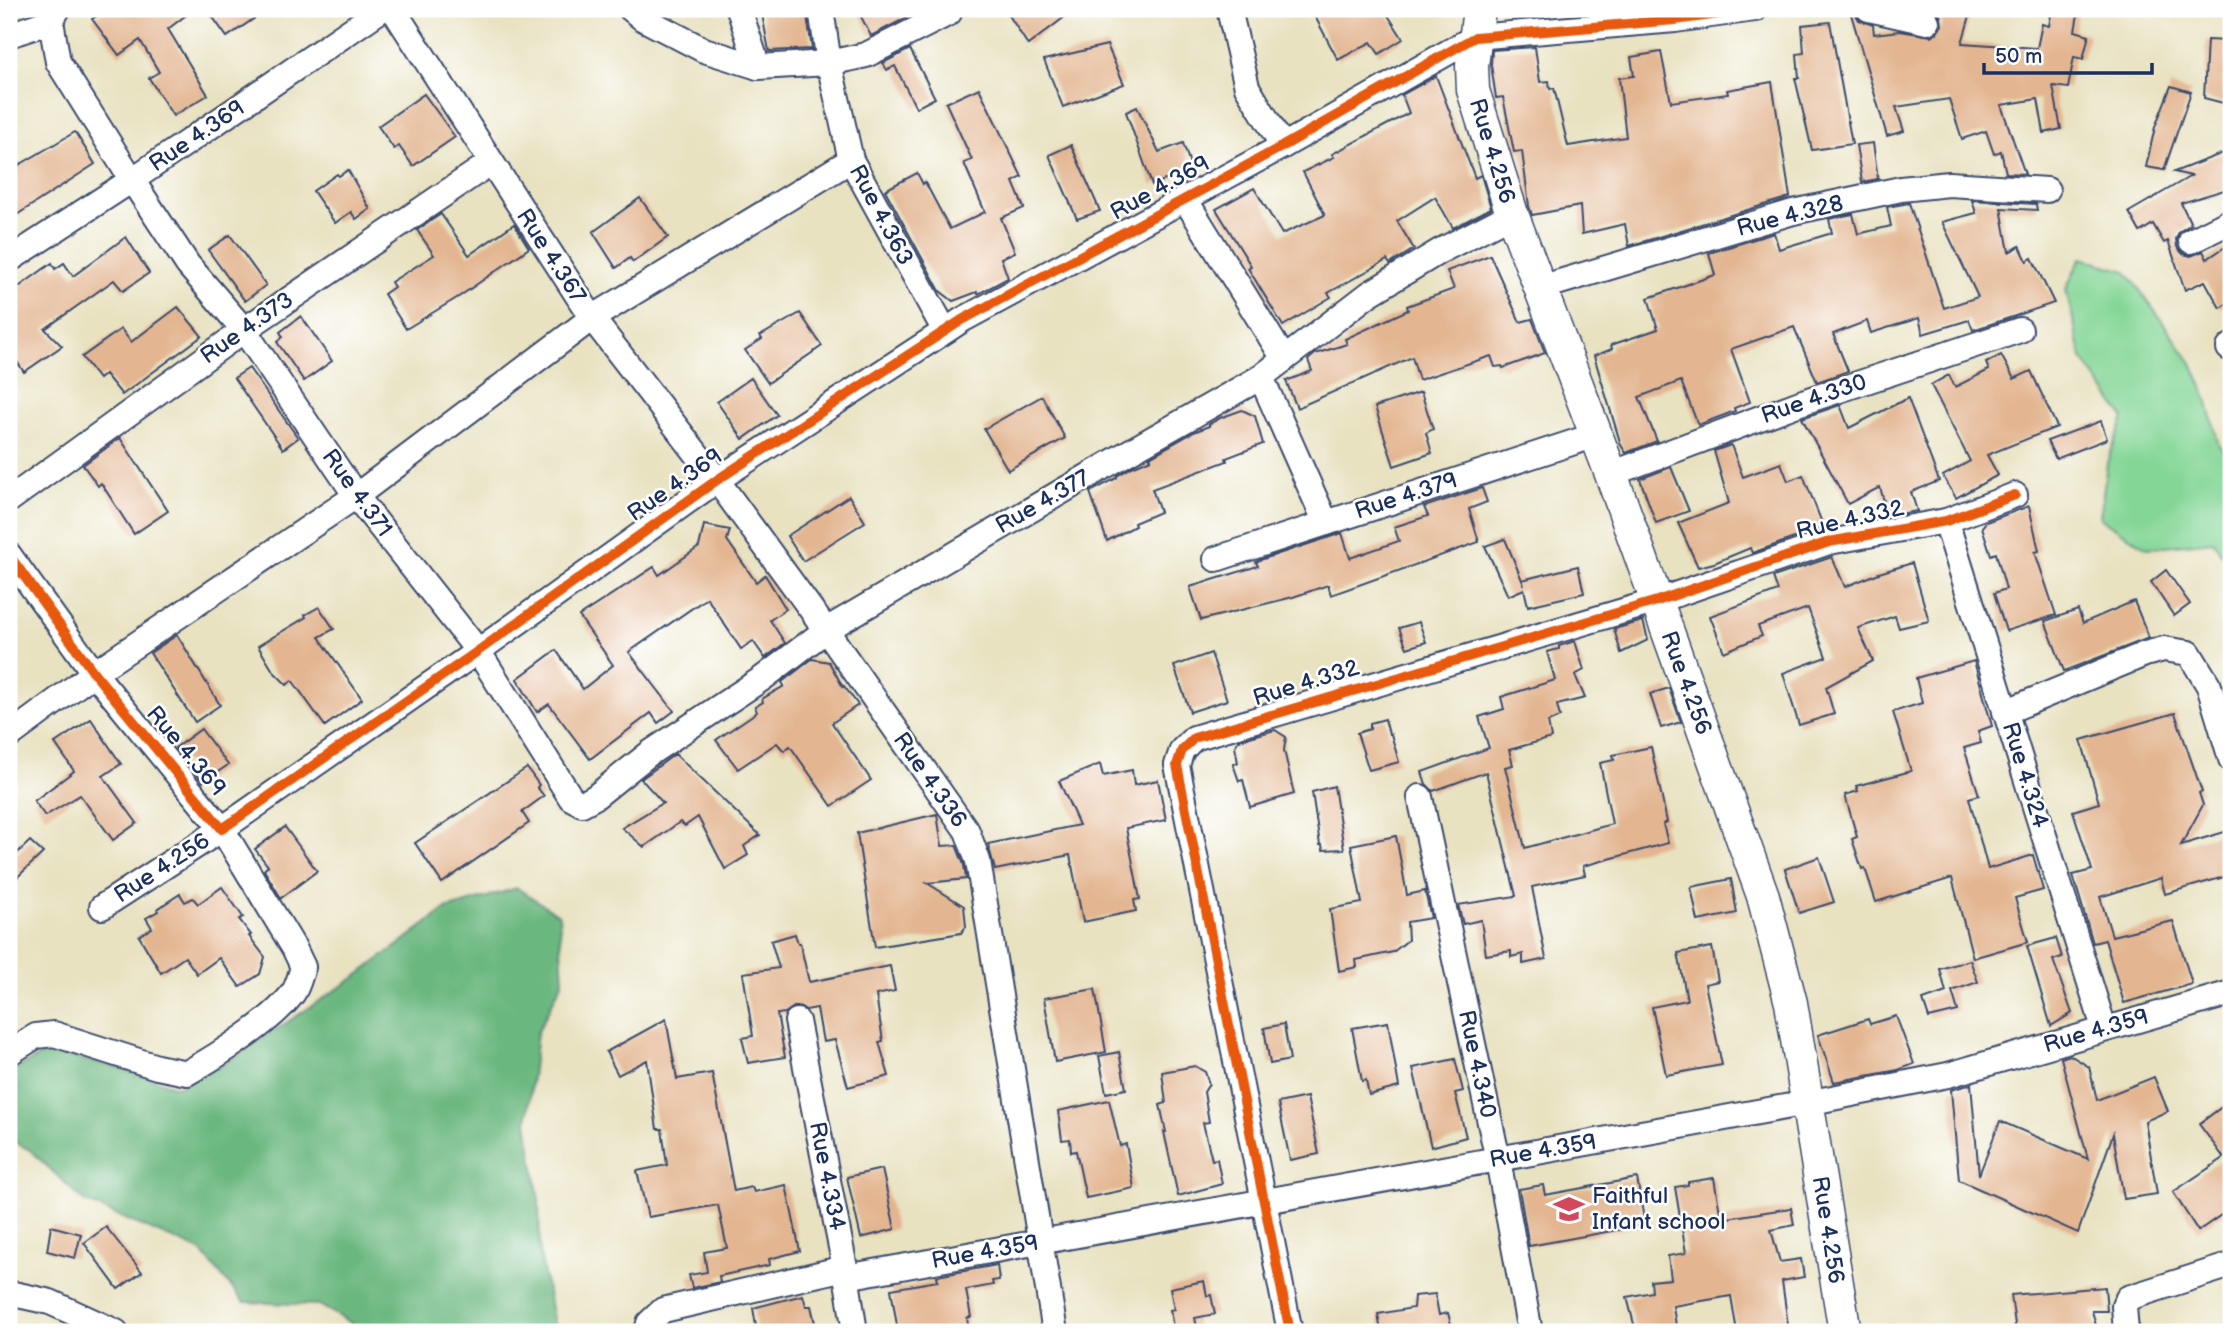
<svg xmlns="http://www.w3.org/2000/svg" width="2240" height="1341" font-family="'Balsamiq Sans',sans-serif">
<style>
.green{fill:#84d696;stroke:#50827a;stroke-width:2}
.forest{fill:#6bb77f;stroke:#43736e;stroke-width:2}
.building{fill:#e3b691}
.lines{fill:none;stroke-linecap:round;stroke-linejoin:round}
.minor-casing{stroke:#3a4a6d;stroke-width:28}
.tertiary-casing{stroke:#3a4a6d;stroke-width:35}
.minor{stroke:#fff;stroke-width:24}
.tertiary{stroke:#fff;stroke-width:32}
.cycleway-casing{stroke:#fff;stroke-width:15}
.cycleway{stroke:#e8590c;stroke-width:10}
.labels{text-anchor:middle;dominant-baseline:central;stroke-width:5;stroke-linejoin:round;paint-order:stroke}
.street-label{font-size:23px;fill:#1b2f5e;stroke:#fff}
.poi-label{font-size:23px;fill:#1b2f5e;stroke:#fff;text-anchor:start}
</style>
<rect width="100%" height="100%" fill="#fff"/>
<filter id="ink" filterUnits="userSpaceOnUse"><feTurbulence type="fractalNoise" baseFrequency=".0143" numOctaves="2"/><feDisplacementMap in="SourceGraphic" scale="14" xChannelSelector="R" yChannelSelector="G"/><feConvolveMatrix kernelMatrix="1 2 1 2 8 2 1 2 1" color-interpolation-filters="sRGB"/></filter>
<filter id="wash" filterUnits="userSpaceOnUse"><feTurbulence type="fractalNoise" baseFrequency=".00686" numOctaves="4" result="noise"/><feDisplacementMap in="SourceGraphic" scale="28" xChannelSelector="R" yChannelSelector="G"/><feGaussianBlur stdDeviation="1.57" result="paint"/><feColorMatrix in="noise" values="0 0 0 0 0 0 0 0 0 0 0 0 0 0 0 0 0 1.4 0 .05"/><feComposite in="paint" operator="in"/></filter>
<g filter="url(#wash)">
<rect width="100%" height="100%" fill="#e8e2c1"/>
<!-- green -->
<path class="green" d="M2081,258L2126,271L2192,363L2207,399L2219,446L2231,457V567L2213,541L2147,548L2100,518L2107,463L2124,418L2082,358L2066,289Z"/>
<!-- forest -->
<path class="forest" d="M517,888L559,915L563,981L537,1033L527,1122L539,1200L540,1255L556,1332H351V1323L319,1305L244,1302L201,1251L85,1202L30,1150L9,1139V1072L48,1052L121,1068L177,1087L224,1064L357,976L446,909Z"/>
<g id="blocks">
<!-- building -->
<g class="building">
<path d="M107,9H194L168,29L208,95L173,116L149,78L159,72L140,40L119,55L92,19Z"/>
<path d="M207,9H268L227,37Z"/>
<path d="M761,9H806L812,49L769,51Z"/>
<path d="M857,9H902L906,18L871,36Z"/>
<path d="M1005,9H1075L1028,45Z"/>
<path d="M1311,9H1384L1403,39L1379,54L1371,42L1338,60Z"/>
<path d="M1936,9H1972L1962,43L2037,48L2042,24L2049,26L2052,9H2079L2075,31L2089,35L2083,59L2074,57L2068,88L2053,86L2061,129L2044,133L2038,99L2001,105L2025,174L2006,173L2001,151L1994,154L1986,131L1962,139L1949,99L1896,107L1904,131L1887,136L1851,14L1855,13L1859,20L1873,25L1874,34L1900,31L1931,36L1937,33L1942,25L1941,17Z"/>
<path d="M1830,22L1852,144L1812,150L1795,78H1799L1797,54L1804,53L1802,25Z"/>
<path d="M2207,40L2227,41V75L2223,103L2204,98Z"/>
<path d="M1107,45L1124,84L1063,107L1044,60Z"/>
<path d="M1535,47L1540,82L1549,81L1550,89L1554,88L1568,146L1626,137L1619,78L1634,76L1631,57L1661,52L1671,102L1728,94L1727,90L1772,82L1790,197L1629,246L1625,224L1582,234L1580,206L1532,215L1529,206L1522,151L1514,152L1503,97L1496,98L1491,65L1492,50Z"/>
<path d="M910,49L935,98L916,108L895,66L887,70L883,63Z"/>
<path d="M1436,76L1475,178L1481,175L1491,208L1453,228L1435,197L1397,221L1414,249L1390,264L1387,260L1328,293L1331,297L1283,326L1248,268L1251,266L1216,209L1254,188L1282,234L1325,215L1303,172L1334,157L1332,154L1409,113L1402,95Z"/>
<path d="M2171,86L2191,92L2164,170L2146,167L2155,127Z"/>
<path d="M979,88L1022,177L1013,182L1024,208L1001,218L1015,252L1001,258L1008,278L978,294L977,292L953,301L940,291L885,190L917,173L923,184L925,182L950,229L985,212L964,163L972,160L946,103Z"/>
<path d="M424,94L455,137L413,166L399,146L394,149L378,126Z"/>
<path d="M1137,107L1159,152L1183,143L1192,170L1152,185L1126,112Z"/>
<path d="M75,132L95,164L9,220V171Z"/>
<path d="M1873,143L1878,179L1862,182L1856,145Z"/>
<path d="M1071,145L1100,211L1077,219L1049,155Z"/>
<path d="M2231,150V188L2181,203L2191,224L2179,232L2176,239L2177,247L2183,254L2191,256L2203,251L2207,259L2231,243V301L2220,308L2205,281L2185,290L2168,241L2164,243L2153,224L2140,232L2129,212L2191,176L2174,172Z"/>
<path d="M348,170L370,209L356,219L351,212L335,223L313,191L337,174L339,176Z"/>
<path d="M640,198L668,237L633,262L630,258L616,268L593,232Z"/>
<path d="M1972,200L2036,204L2037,210L2001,208L2009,252L2020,246L2027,261L2032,258L2054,303L1973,330L1969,320L1923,334L1919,318L1871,333L1867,321L1833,334L1848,371L1817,382L1794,327L1731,349L1750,402L1734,408L1735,411L1698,425L1681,381L1639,397L1657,441L1626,453L1621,445L1594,356L1612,349L1611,345L1658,329L1648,298L1715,275L1709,253L1774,233L1779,249L1832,233L1829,219L1853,214L1858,234L1891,226L1887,207L1909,203L1944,308L1978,297L1942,222L1976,213Z"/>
<path d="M441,214L469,255L514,224L529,248L460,296L406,329L384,294L394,287L391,282L434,255L417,230Z"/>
<path d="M230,235L266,285L245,301L208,250Z"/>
<path d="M126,237L149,273L123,291L114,280L45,329L62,346L24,372L9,350V294L52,263L55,269L64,263L73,276Z"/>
<path d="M1490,255L1520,322L1532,319L1545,353L1503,368L1502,366L1495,367L1491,356L1419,380L1412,357L1297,408L1286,381L1312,371L1308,360L1315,354L1347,344L1345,339L1408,310L1407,306L1454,289L1447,271Z"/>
<path d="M178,307L202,336L122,395L105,374L99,379L82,357L121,329L131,342Z"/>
<path d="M800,313L822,346L768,383L745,350L762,339L760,336Z"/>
<path d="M301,316L332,361L304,381L277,342L283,337L280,332Z"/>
<path d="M2001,355L2014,379L2031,371L2057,427L1987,455L1998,475L1956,498L1943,476L1970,461L1931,385L1949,375L1955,387L1989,370L1986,363Z"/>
<path d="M249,368L298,438L283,449L234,378Z"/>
<path d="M751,378L777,415L743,439L717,402Z"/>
<path d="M1421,392L1433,429L1426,433L1432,453L1394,466L1375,407Z"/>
<path d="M1042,396L1065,438L1008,470L984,429Z"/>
<path d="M1908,398L1939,481L1911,492L1917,511L1888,516L1880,487L1848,504L1802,418L1840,405L1849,428Z"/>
<path d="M1242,410L1255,416L1263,444L1226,458L1227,461L1152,489L1160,512L1134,523L1135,526L1107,541L1090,492L1117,478V476L1132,467L1151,459L1150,457L1194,432L1209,426V424L1220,418Z"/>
<path d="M2101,421L2107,439L2056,459L2047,441Z"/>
<path d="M120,438L168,511L134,534L101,483L98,486L83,465Z"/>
<path d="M1731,445L1743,477L1781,463L1788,481L1803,475L1822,523L1818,524L1820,529L1752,553L1750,548L1714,563L1698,567L1678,523L1729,503L1714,451Z"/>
<path d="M1671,467L1689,511L1656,523L1640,479Z"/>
<path d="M1482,488L1487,502L1469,509L1479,542L1331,595L1328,585L1293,597L1201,620L1190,587L1258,566L1256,562L1260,560L1342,533L1350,558L1399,541L1394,527L1428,516L1424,507Z"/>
<path d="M849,496L865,522L803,561L787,536Z"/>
<path d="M2029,506L2039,551L2035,552L2056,615L2006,631L1994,593L2006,589L1996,553L1991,555L1982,527L1986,522Z"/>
<path d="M704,525L730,530L727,540L756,582L765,575L786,609L770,620L785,643L765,658L753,641L741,649L707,598L629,652L674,711L658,723L651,713L590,759L549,704L537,712L517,679L556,650L583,689L613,665L579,616L654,567L659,575L699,547Z"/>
<path d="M1505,539L1524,585L1522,580L1578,566L1584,593L1528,606L1524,589L1508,596L1485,546Z"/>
<path d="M1832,557L1845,587L1879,573L1912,563L1929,621L1899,628L1895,616L1858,628L1873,661L1826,687L1834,714L1799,725L1783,673L1826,657L1808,608L1758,626L1762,636L1724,652L1710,616L1778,591L1773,577Z"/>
<path d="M2166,570L2190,604L2174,616L2151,582Z"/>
<path d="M2134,601L2149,638L2064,671L2045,621L2078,610L2083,623Z"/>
<path d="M319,607L334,629L319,637L362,699L325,726L292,680L287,685L273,671L258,646L306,617L305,615Z"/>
<path d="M1643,621L1648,640L1621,653L1614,629Z"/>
<path d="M1419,622L1426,642L1407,648L1399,628Z"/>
<path d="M177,635L220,705L195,722L150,653Z"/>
<path d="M1575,641L1584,670L1575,675L1585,698L1557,705L1560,717L1548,722L1551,738L1509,750L1513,765L1505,767L1525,848L1612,824L1600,763L1614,760L1613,755L1651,747L1667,822L1663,824L1668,843L1583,866L1585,875L1532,887L1546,959L1523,964V954L1511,957V951L1486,955L1481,920L1463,924L1458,905L1516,896L1486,772L1433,791L1426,784L1422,772L1489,748L1479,717L1504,709L1501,697L1555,680L1547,652L1559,649V646Z"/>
<path d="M1211,653L1227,700L1190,712L1174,666Z"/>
<path d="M812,659L829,662L843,687L844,686L858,705L832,723L871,780L832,806L790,746L784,751L777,743L738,769L716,740L757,712L755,707L763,702L762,699L784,686L782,682Z"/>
<path d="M1974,661L1992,726L1978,731L1981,743L1964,748L1979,795L1969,798L1988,869L2033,855L2043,890L2015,898L2028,942L1973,958L1952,878L1876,902L1865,868L1862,869L1852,839L1857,837L1845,795L1858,791L1856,786L1911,771L1893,712L1922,703L1916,678Z"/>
<path d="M1669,688L1681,722L1661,728L1650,694Z"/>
<path d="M2175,713L2202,792L2199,793L2203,805L2181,845L2231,830V875L2165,894L2161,878L2100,897L2112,936L2173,921L2192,984L2124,1003L2105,940L2093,943L2073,875L2092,870L2073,811L2099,803L2081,740Z"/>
<path d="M91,719L121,764L103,776L137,823L113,840L80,795L45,816L34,801L74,771L55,743Z"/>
<path d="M1385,719L1389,734H1391L1399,762L1369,770L1357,733L1370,729V723Z"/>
<path d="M201,729L228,765L203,782L175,748Z"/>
<path d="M1275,730L1286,737L1284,750L1294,794L1250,807L1243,780L1239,781L1233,764L1238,763L1235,746L1239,740Z"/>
<path d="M675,754L760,835L744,846L748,855L725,869L698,817L685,826L680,822L644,847L622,828L663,803L641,779Z"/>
<path d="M1100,764L1103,776L1132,770L1134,785L1158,780L1166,820L1126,828L1140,899L1134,900L1136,911L1083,922L1070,855L995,870L988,844L1079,825L1059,781Z"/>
<path d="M527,768L539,785L537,787L544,796L522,812L529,823L442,883L415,843Z"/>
<path d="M1334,786L1344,849L1323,850L1322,845H1320L1312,792Z"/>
<path d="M937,814L942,846L956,845L964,865L966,879L927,883L964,906L966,927L961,933L875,947L857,833Z"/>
<path d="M285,827L317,871L281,898L264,870L268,866L255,849Z"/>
<path d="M1396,836L1407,895L1425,891L1431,918L1407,922L1408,940L1393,952L1356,960L1357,967L1339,971L1330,909L1362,903L1351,845Z"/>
<path d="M30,841L43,853L9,885V861Z"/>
<path d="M1819,857L1834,902L1799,913L1785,869Z"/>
<path d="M1731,879L1737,913L1698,921L1691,887Z"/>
<path d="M222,887L243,917L239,919L251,935L249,936L265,957L260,974L240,987L219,958L197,974L185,957L161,973L139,936L152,928L146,918L158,911L157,909L180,894L185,902L193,898L198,904Z"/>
<path d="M795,934L798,943H800L809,982L890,966L895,991L876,995L883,1041L879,1042L889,1076L848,1087L835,1040L823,1042L817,1008L806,1010L801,1007H794L785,1013L777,1014L785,1057L748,1063L742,1038L753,1036L743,973L779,968L771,941Z"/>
<path d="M2056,938L2062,957L2053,960L2072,1013L2051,1026L2027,946Z"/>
<path d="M1712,947L1718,981L1705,984L1722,1065L1666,1075L1652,1007L1687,1000L1678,953Z"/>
<path d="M1970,960L1978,982L1952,991L1958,1011L1929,1018L1923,1000L1946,992L1940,969Z"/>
<path d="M1095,989L1106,1052L1055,1062L1044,998Z"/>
<path d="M1896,1016L1914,1064L1898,1070L1834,1082L1818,1035L1868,1019L1870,1024Z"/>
<path d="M666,1019L677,1079L712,1073L734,1191L752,1187L754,1192L786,1185L800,1251L769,1259L770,1265L719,1276L720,1282L692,1288L689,1275L707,1272L704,1252L727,1248L718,1205L648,1217L637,1171L667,1165L662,1129H657L647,1060L618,1075L606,1052Z"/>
<path d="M1388,1022L1399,1087L1369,1095L1366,1080L1362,1081L1352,1028Z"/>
<path d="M1284,1024L1290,1060L1270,1064L1264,1028Z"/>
<path d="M1119,1052L1126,1089L1106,1093L1099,1056Z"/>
<path d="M2070,1055L2089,1067L2097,1100L2154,1077L2168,1111L2145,1121L2157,1194L2124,1199L2113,1134L2078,1233L1959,1180L1951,1090L1971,1084L1979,1175L2000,1121L2088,1159L2061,1058Z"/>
<path d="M1455,1059L1463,1091L1455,1093L1466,1137L1431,1147L1413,1068Z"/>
<path d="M1195,1066L1205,1072L1209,1084L1204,1092L1209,1122L1203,1123L1212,1160L1217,1159L1222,1184L1178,1196L1164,1132H1166L1160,1105L1166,1103L1162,1072Z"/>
<path d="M1307,1097L1319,1154L1290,1160L1278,1103Z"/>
<path d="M1109,1100L1120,1146L1126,1144L1134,1188L1086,1198L1076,1151L1071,1152L1070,1139L1062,1140L1058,1111Z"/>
<path d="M2231,1100V1208L2198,1231L2173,1192L2224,1158L2199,1124Z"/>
<path d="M882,1169L895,1229L861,1238L847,1177Z"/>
<path d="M1637,1178L1645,1225L1529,1246L1519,1189L1543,1185L1545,1195Z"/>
<path d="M1714,1178L1721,1219L1791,1208L1794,1225L1771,1230L1780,1262L1801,1259L1804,1277L1782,1281L1789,1332H1737L1731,1296L1673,1306L1677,1332H1636L1627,1297L1652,1292L1651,1281L1671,1279L1668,1256L1686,1253L1675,1187L1688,1185V1182Z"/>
<path d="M51,1226L81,1234L75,1258L47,1251Z"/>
<path d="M106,1227L142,1272L118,1289L84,1243Z"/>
<path d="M997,1265L999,1280L992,1281L993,1285L966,1290L971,1317L967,1318L969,1332H898L891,1289L938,1281L937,1276Z"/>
<path d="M1204,1281L1207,1296L1211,1295L1215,1314L1195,1318L1198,1332H1174L1170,1310L1174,1309L1170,1288Z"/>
<path d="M2105,1287L2107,1311H2092L2097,1329L2016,1332L2011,1295Z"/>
<path d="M1435,1294L1439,1315L1448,1313L1453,1332H1381L1378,1314L1413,1308L1414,1296Z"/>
<path d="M803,1295L806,1306H811L817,1332H757L753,1308Z"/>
</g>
</g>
</g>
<g filter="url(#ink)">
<use href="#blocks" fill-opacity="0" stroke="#3a4a6d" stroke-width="2"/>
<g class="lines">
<!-- minor casing -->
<g class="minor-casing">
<g id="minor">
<path d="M58,9L51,21L58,62L132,180L188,265L244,330L356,496L478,651L571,798L582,804L595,797L650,753L763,678L826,630L1129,452L1261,377L1369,294L1440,251L1512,214"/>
<path d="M393,9L592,318L851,160"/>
<path d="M631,9L642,18L704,50L758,67L829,63L866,55L949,13"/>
<path d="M739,9L758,67"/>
<path d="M821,9L829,63L851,160L945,331"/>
<path d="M1229,9L1247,87L1283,146"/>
<path d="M1869,9L1927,22"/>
<path d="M9,35L51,21"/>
<path d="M1185,199L1284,359"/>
<path d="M2191,241L2231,221"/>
<path d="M9,260L132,180L382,9"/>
<path d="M1540,288L1793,212L1901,189L1949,184L2047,190"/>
<path d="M2229,348L2231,346"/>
<path d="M1261,377L1326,523"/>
<path d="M1611,474L1800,403L2020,330"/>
<path d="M9,500L244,330L490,163"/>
<path d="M1946,521L2104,1028"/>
<path d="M9,555L94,673L222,829L478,651L717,480L962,320L1283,146L1475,37L1675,20L1755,9"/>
<path d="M1216,559L1596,435"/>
<path d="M2005,712L2145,654L2164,649L2189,653L2209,686L2231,759"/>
<path d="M9,736L94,673L356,496L592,318L717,480L826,630L967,831L978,861L1055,1332"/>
<path d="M1420,797L1498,1160L1530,1332"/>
<path d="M797,1021L845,1268L855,1332"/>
<path d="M9,1053L36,1036L54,1034L157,1067L187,1073C217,1056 273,1021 293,993C298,986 300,976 303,967L294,948L222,829L102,907"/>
<path d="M846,1277L1807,1103L1948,1075L2231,993"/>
<path d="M9,1293L50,1302L116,1332"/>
<path d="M647,1332L649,1323L663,1310L845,1268"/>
<path d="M1290,1332L1177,765L1182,750L1194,738L1657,601L1829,542L1946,521L2015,495"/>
<path d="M2126,1332L2124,1306L2128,1298L2231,1265"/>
</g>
</g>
<!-- tertiary casing -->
<g class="tertiary-casing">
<path id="tertiary" d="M1479,9L1472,66L1473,90L1512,214L1611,474L1763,896L1791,1003L1845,1332"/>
</g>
<!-- minor -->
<use href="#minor" class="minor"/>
<!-- tertiary -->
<use href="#tertiary" class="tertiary"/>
<!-- cycleway casing -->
<g class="cycleway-casing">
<g id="cycleway">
<path d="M9,555L94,673L222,829L478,651L717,480L962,320L1283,146L1475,37L1675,20L1755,9"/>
<path d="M1290,1332L1177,765L1182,750L1194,738L1657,601L1829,542L1946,521L2015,495"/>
</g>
</g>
<!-- cycleway -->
<use href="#cycleway" class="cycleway"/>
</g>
</g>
<!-- icons -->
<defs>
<g id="school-bare" transform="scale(2.415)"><path d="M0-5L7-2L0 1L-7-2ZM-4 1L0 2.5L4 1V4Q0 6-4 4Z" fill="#d1495b" stroke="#fff" stroke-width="2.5" paint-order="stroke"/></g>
</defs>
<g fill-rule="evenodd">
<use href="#school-bare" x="1569" y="1209"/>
</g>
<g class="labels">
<!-- street labels -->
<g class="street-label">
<text transform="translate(197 136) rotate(-34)">Rue 4.369</text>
<text transform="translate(1492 151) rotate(73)">Rue 4.256</text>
<text transform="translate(1160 188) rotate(-29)">Rue 4.369</text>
<text transform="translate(881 215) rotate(62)">Rue 4.363</text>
<text transform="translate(1790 216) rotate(-14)">Rue 4.328</text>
<text transform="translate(551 256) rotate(57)">Rue 4.367</text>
<text transform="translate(247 328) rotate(-35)">Rue 4.373</text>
<text transform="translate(1814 399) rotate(-19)">Rue 4.330</text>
<text transform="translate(675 485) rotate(-35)">Rue 4.369</text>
<text transform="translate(357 493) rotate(54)">Rue 4.371</text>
<text transform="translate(1406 496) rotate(-18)">Rue 4.379</text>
<text transform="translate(1043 502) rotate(-30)">Rue 4.377</text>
<text transform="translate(1850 520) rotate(-13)">Rue 4.332</text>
<text transform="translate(1306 683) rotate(-17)">Rue 4.332</text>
<text transform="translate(1686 683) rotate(70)">Rue 4.256</text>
<text transform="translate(186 751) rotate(50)">Rue 4.369</text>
<text transform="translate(2025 775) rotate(73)">Rue 4.324</text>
<text transform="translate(930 780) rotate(55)">Rue 4.336</text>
<text transform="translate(162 868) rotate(-33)">Rue 4.256</text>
<text transform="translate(2096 1031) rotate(-16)">Rue 4.359</text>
<text transform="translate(1477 1064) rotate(78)">Rue 4.340</text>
<text transform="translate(1543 1151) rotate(-10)">Rue 4.359</text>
<text transform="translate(827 1176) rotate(79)">Rue 4.334</text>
<text transform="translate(1828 1230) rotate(81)">Rue 4.256</text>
<text transform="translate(985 1252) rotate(-10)">Rue 4.359</text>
</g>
<!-- poi labels -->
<g class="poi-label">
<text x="1592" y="1196">Faithful<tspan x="1592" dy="26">Infant school</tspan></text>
</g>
</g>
<!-- margin -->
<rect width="2240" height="1341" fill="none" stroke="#fff" stroke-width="35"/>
<!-- scale -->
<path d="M1984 63v10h168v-10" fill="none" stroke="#1b2f5e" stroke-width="3.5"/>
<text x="1995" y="63" font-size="21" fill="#1b2f5e" stroke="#ffffff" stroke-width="5" paint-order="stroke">50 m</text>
</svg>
